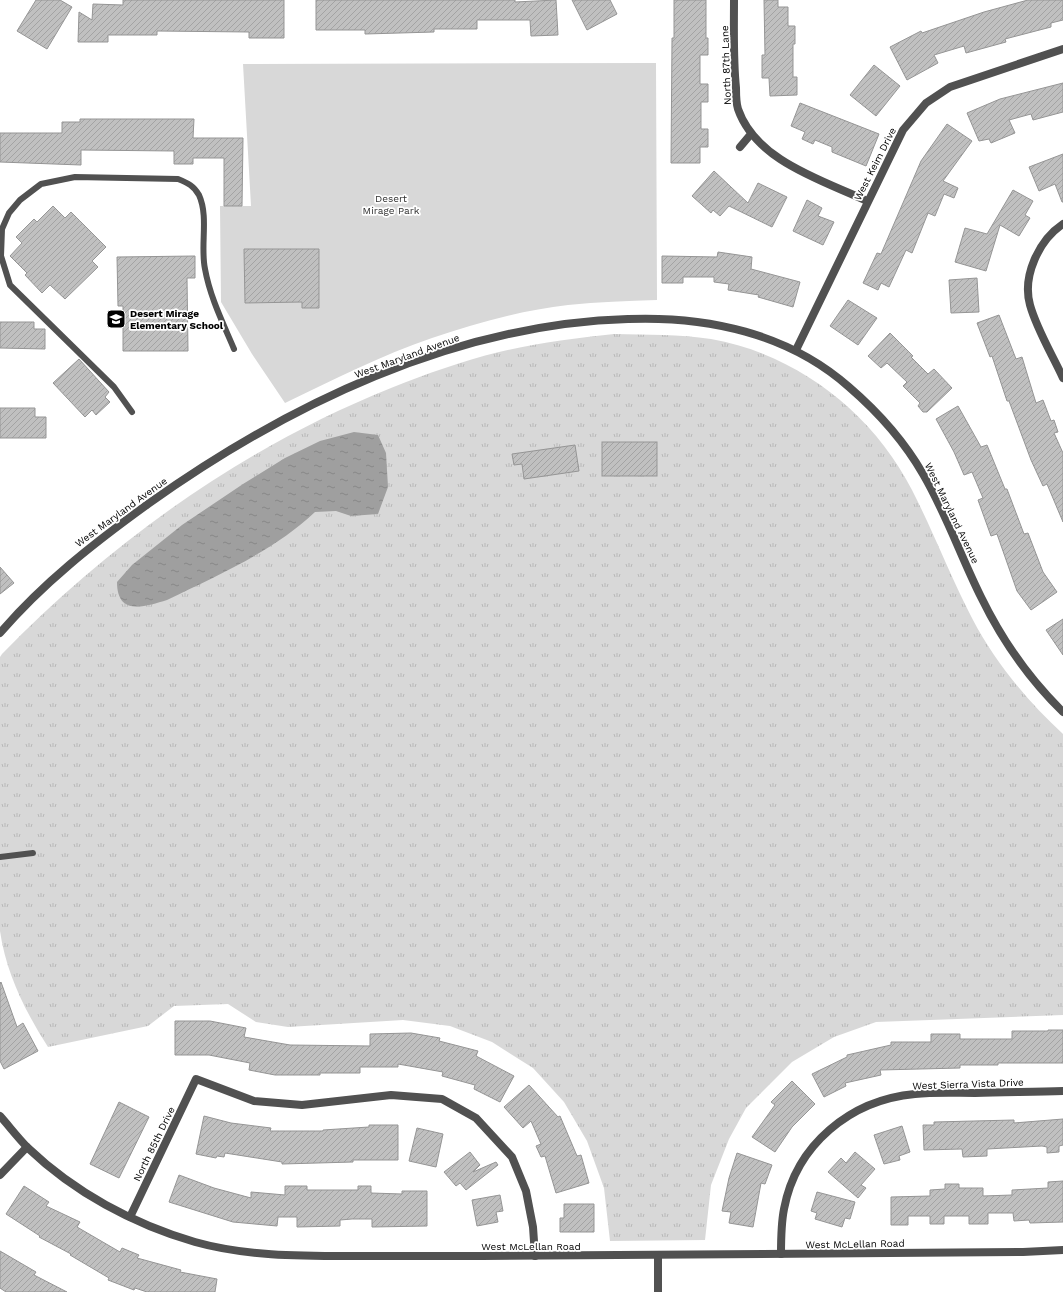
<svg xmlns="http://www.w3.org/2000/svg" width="1063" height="1292" font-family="'Work Sans',sans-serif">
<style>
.grass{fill:url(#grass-tufts)}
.park{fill:#d8d8d8}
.water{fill:url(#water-ripples)}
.building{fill:url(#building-hatch);stroke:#959595}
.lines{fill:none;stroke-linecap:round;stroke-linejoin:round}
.service{stroke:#515151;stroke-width:6}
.minor{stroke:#515151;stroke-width:8}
.labels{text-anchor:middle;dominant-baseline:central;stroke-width:3.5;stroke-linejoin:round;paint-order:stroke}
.street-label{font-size:10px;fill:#000;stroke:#fff}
.park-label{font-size:10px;fill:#2f2f2f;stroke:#fff}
.poi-label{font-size:10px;font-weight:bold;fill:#000;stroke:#fff;text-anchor:start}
</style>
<defs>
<pattern id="grass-tufts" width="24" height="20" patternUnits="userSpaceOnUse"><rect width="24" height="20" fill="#d8d8d8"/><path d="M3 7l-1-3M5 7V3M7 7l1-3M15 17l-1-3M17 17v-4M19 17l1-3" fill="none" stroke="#b8b8b8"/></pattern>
<pattern id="water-ripples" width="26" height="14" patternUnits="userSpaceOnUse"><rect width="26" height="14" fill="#9f9f9f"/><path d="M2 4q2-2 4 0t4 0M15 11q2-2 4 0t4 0" fill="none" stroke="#878787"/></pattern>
<pattern id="building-hatch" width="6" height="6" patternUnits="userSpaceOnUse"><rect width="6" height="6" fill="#c0c0c0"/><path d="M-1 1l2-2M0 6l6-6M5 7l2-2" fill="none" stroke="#a3a3a3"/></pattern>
</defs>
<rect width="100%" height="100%" fill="#fff"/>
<!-- grass -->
<path class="grass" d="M614,334C647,335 679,334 711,339C797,354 873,413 912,490C934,533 951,578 973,620C995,662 1028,702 1063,734V1015L876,1022L834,1037L792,1062L746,1108L729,1139L711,1185L705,1240L610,1241L604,1188L587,1141L564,1102L533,1068L492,1042L450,1026L403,1020L288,1027L256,1022L228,1004L174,1006L148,1026L48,1047C25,1011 6,973 0,931V657L2,654C113,540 244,447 391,388C426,374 462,361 499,352C537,343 575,338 614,334Z"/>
<!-- park -->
<path class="park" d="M656,63L657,300C627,301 598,302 568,305C523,310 476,323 432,338C382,355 333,380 285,403L252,354L221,302L220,206H251L243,64Z"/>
<!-- water -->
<path class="water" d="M354,432L378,435L386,453L388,487L378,514L351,516L336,511L315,512C274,551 218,575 167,600C144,607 117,616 117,582L132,565L182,525L243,484L285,458L320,441Z"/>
<!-- building -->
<g class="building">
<path d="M36,0H60L72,7L47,49L17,31Z"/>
<path d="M123,0H284V38H249V32L157,31V35H108V42H78L79,12L92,20L93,4L123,5Z"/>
<path d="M316,0H515V2L556,0L558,35L531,36L530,20H477V29H434V32L365,34V30H316Z"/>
<path d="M572,0H610L617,14L587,30Z"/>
<path d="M674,0H706V38H708V55H700V84H708V102H701V129H708V147H700V163H671L672,38H674Z"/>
<path d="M764,0H778V7H788V26H795V44H793V77H797V95L770,96L769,78H762V55H765Z"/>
<path d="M1028,0H1063V20L1051,23V27L1005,39L1006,42L966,53L964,46L934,55L938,63L907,80L890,47L921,31L922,33L984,12Z"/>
<path d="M874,65L900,86L876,116L850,95Z"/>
<path d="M1063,83V112L1033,120L1031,114L1009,120L1015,133L991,143L989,139L979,141L967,113L1000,99Z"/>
<path d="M800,103L879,134L866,166L832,152V147L815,140L813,144L802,139L805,132L791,126Z"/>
<path d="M80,119H194L193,138H243L242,206H224V158H193V164H174V151L81,150V165L0,162V133H62V122H80Z"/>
<path d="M947,124L972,141L943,181L958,188L954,198L944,194L935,216L928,213L912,253L906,250L889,287L881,283L878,290L863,283L877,253L881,254L921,161Z"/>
<path d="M1063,154V202H1062L1055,184L1039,191L1029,167Z"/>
<path d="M714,171L748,203L758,183L787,197L772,227L729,206L720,216L713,210L711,213L692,196Z"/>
<path d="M1013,190L1033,201L1025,215L1030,218L1019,236L1000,225L986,271L955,262L965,228L987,234Z"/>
<path d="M807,200L822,208L818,216L834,222L823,245L793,231Z"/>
<path d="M53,206L65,218L71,212L106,247L92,261L98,267L65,299L50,285L42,293L25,275L27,273L10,256L22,243L16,237L34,219L37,222Z"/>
<path d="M244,249H319V308H302V302L245,303Z"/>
<path d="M718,252L752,257L751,269L800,282L793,307L758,297L759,295L728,290L729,284L714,282V277H683V283H662V256L717,257Z"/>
<path d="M195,256V278H187L188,351H123V306H118L117,257Z"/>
<path d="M977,278L979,312L951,313L949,280Z"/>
<path d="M848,300L877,318L858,345L830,326Z"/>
<path d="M999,315L1016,359L1022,357L1036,403L1043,400L1051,421L1054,420L1058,432L1054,433L1063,453V522L1047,484L1043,486L1031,460L1009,401H1007L992,356L990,357L977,323Z"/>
<path d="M0,322H34V329H45V349L0,348Z"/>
<path d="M890,333L913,356L911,357L928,374L934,369L952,388L927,412H923L918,406L920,403L903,386L907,382L887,363L881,368L868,356Z"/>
<path d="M79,359L109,392L105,397L110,402L96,415L92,410L85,417L53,383Z"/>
<path d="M958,406L981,447L987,445L1005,489H1007L1024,534L1028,533L1043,572L1057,592L1031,610L1017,591L997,534L991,536L978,500L983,498L972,472L964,475L954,452L936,419Z"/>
<path d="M0,408H35V417H46V438H0Z"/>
<rect x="602" y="442" width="55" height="34"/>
<path d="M575,445L579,471L524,479L522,464L514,465L512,454Z"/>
<path d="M0,567L14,583L0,594Z"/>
<path d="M1063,619V655L1046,630Z"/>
<path d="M1,982L17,1027L23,1023L38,1051L4,1069L0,1061V983Z"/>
<path d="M175,1021H210L246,1028L244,1037L290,1045L370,1046V1034L411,1033L440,1038L439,1041L478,1051L476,1056L514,1076L500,1102L474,1089L475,1085L442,1076L443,1072L398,1064V1067H360V1073H320V1075H275L249,1070L250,1063L209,1055H175Z"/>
<path d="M1048,1030H1063V1063H998V1065H960V1068L880,1070L881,1075L845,1083L846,1086L824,1097L812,1074L847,1057V1055L891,1045V1042H931V1034H960V1039H1012V1031H1048Z"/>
<path d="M792,1081L815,1104L792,1127L775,1152L752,1137L775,1105L771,1102Z"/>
<path d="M529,1085L558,1117L560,1116L577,1156L581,1155L589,1183L556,1193L545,1156L541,1157L536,1146L541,1144L531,1121L523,1128L504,1107Z"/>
<path d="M119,1102L149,1117L119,1178L90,1164Z"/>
<path d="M204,1116L231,1123L271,1128L270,1131H323V1130L369,1127V1125H398V1160H353V1162L282,1164V1162L225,1153L224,1157L217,1156L216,1158L196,1154Z"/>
<path d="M1063,1119V1145L1059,1146V1152L1047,1153V1147L1042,1146L987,1149V1156L963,1157L962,1149L924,1150L923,1125H934V1122L1014,1120V1123Z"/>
<path d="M902,1126L910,1152L899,1156L900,1160L884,1164L874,1135Z"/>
<path d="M417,1128L443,1134L436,1167L409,1161Z"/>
<path d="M470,1152L480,1165L473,1172L496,1162L498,1165L466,1190L460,1183L456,1186L444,1172Z"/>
<path d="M855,1152L875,1169L861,1185L866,1188L858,1198L828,1172L841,1158L846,1163Z"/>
<path d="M737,1153L772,1165L765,1184L761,1183L753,1227L729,1223L731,1212L722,1211L729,1178Z"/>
<path d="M179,1175L214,1188L251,1198V1192L285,1195V1186H307V1190H358V1186H371V1193L402,1194V1191H427V1226L372,1227V1219H352L340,1220V1226L297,1227V1217H278L277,1226L233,1222L169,1202Z"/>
<path d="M1063,1181V1222L1030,1223L1029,1220L1014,1221L1013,1213H988V1224H969V1216H944V1224H930V1216H908V1225H891V1197L930,1196V1190L945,1189V1184H959V1188H983V1196L1012,1195V1190L1048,1188V1182Z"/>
<path d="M24,1186L49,1202L46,1206L80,1222L77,1227L120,1252L122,1248L139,1255L137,1258L181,1270L180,1272L217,1279L215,1292H147L135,1288L134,1290L108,1280L109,1278L70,1255L71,1254L39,1237L40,1236L6,1214Z"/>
<path d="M817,1192L855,1202L850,1219L845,1218L842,1227L815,1219L817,1213L811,1211Z"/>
<path d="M500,1195L503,1211L496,1212L498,1222L477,1226L472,1200Z"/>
<path d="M564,1204H594V1232H560V1218H564Z"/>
<path d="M0,1251L36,1272L34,1275L67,1292H6L0,1288Z"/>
</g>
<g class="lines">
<!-- service -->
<g class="service">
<path d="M132,412L114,387L10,285L1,256L2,229L9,213L20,200L41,184L75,177L178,179C188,183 194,186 199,195C209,217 200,246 205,269C210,297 223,323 234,349"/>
<path d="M0,857L33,853"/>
</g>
<!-- minor -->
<g class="minor">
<path d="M734,0C734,29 733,59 736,88C736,94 736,103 738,109C756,161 822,180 867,201"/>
<path d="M740,147L751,134"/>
<path d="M1063,224C1039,240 1022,276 1030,305C1037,330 1052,354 1063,378"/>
<path d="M796,350L903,130L926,103L950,87L1063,49"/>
<path d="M0,633C43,583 94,543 148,504C287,405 454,324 628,319C707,316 788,333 849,387C878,412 904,441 923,474C946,513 961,557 981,597C1002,640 1029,679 1063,712"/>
<path d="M0,1116C9,1126 18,1138 28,1148C74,1192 133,1224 195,1242C245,1256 297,1256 349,1256C393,1256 438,1256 482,1256C663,1256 843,1254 1023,1252L1063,1250"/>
<path d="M0,1175L27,1147"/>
<path d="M130,1217L196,1079L254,1101L302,1105L391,1095L442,1099L476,1118L512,1157L526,1191L533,1227L535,1256"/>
<path d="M781,1254C781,1239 781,1224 784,1209C796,1145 850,1100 915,1094C935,1092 955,1093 975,1093C1004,1092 1034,1092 1063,1091"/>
<path d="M658,1255V1292"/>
</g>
</g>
<!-- icons -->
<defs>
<g id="school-square" transform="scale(1)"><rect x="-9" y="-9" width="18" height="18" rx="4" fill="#000" stroke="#fff"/><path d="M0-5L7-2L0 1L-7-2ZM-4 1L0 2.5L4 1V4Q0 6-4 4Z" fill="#fff"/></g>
</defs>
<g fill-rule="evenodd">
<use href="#school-square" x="116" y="319"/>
</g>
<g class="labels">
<!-- street labels -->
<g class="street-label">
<text transform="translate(726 65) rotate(-92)">North 87th Lane</text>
<text transform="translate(875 164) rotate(-63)">West Keim Drive</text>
<text transform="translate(407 356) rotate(-20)">West Maryland Avenue</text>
<text transform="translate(121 512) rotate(-36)">West Maryland Avenue</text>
<text transform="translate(952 513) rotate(64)">West Maryland Avenue</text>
<text transform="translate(968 1084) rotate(-2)">West Sierra Vista Drive</text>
<text transform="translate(154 1144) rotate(-64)">North 85th Drive</text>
<text transform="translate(855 1244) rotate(-1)">West McLellan Road</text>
<text x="531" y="1246">West McLellan Road</text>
</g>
<!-- park labels -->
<g class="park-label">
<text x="391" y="198">Desert<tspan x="391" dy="12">Mirage Park</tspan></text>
</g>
<!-- poi labels -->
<g class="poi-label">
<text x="130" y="313">Desert Mirage<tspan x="130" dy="12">Elementary School</tspan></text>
</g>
</g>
</svg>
